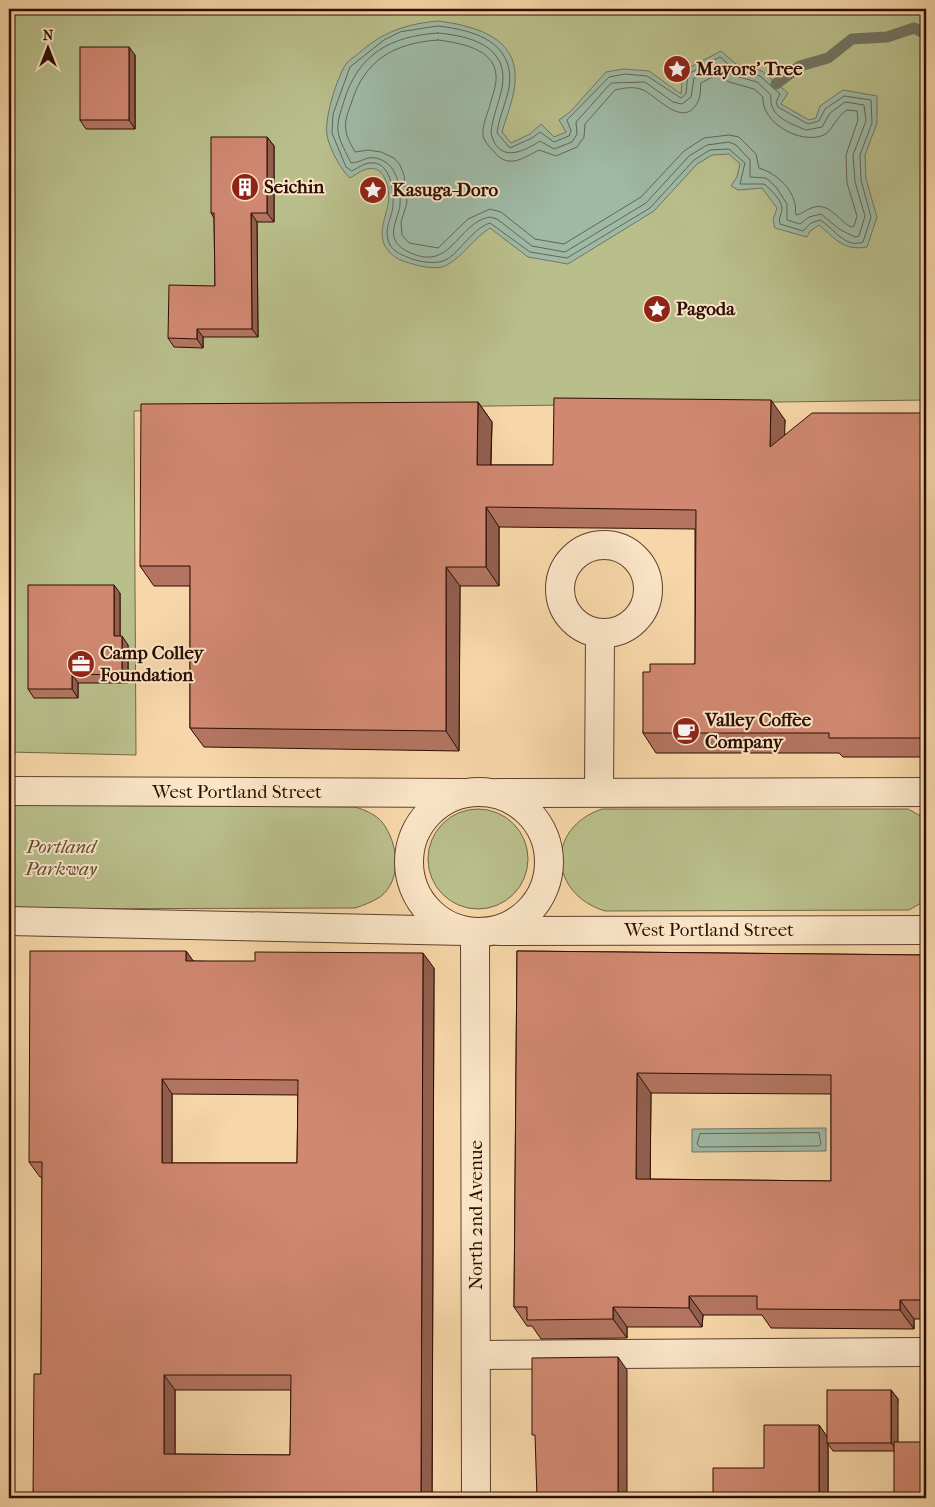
<svg xmlns="http://www.w3.org/2000/svg" width="935" height="1507" font-family="'IM FELL French Canon',serif">
<style>
.green{fill:#b9bf8b;stroke:#736646}
.water{fill:#9ebaa6;stroke:#717564}
.lines{fill:none;stroke-linecap:round;stroke-linejoin:round}
.shore{stroke:#666454;stroke-width:1}
.stream{stroke:#717564;stroke-width:11}
.minor-casing{stroke:#60402c;stroke-width:30}
.minor{stroke:#fae5c7;stroke-width:28}
.wall{fill:#b37561;stroke:#2d0d02;fill-rule:evenodd}
.shaded-wall{fill:#925f4f;stroke:#2d0d02}
.building{fill:#d08871;stroke:#2d0d02;fill-rule:evenodd}
.labels{text-anchor:middle;dominant-baseline:central;stroke-width:4;stroke-linejoin:round;paint-order:stroke}
.poi-label{font-size:19px;font-weight:bold;fill:#2d0d02;stroke:#fae5c7;text-anchor:start}
.street-label{font-size:19px;fill:#2d0d02;stroke:#fae5c7}
.park-label{font-size:19px;font-style:italic;fill:#5e4b32;stroke:#fae5c7}
</style>
<rect width="100%" height="100%" fill="#f7d7a9"/>
<filter id="stains"><feTurbulence type="fractalNoise" baseFrequency=".004" numOctaves="4"/><feColorMatrix values="0 0 0 0 .2 0 0 0 0 .09 0 0 0 0 .02 0 0 0 .5 -.17"/></filter>
<radialGradient id="worn" r=".72"><stop offset=".6" stop-color="#630" stop-opacity="0"/><stop offset="1" stop-color="#630" stop-opacity=".3"/></radialGradient>
<!-- green -->
<g class="green">
<path d="M9,9H926V400L134,411L136,755L9,752Z"/>
<path d="M9,805L355,807C365,810 375,814 382,822C398,842 403,880 380,897C372,902 364,905 355,908L9,909Z"/>
<path d="M602,809H908L926,819V900L909,910L605,911C549,894 545,828 602,809Z"/>
<circle cx="478" cy="859" r="50"/>
</g>
<!-- water -->
<g class="water">
<path d="M438,21C468,25 512,34 515,72C517,92 507,114 502,132L511,143L530,134L541,124L554,137L566,132L559,120L570,112L606,72L624,69L649,71L681,94L683,71L721,51L736,64L762,71L788,93L781,104L809,120L816,118L820,106L843,90L877,96V123L865,155L866,179L877,217L867,247C843,251 836,239 819,225L810,231L807,237L775,228L773,220L777,208L762,188L738,190L731,186L737,177L740,164L729,154L712,155L697,164L654,211L568,264L528,257L490,228C474,238 463,256 447,265C439,270 422,267 413,264C404,262 393,258 387,249C377,236 385,219 388,205C391,192 386,164 367,169C362,170 355,175 350,178C341,170 329,148 327,135C324,119 337,77 346,64C349,60 354,57 358,54C382,32 406,24 438,21Z"/>
<path d="M826,1128V1151L692,1152V1129Z"/>
</g>
<g class="lines">
<!-- shore -->
<g class="shore">
<path d="M438,26C474,30 516,42 509,88C506,103 499,117 497,133L510,148L532,138L540,132L554,142L569,136L571,131L567,120L609,77L625,74L647,76L681,98L686,94L688,74L720,57L734,69L760,76L780,94L776,102L778,107L808,124L819,121L825,109L844,96L871,100L872,123L860,155L861,180L871,217L863,242C845,249 834,228 820,220L811,223L803,231L780,224C778,218 782,214 782,208C781,199 770,189 764,184H740L745,163L729,149L710,150L694,160L650,208L567,258L530,252L490,223C471,229 457,257 443,261C434,264 421,262 412,259C404,256 394,252 390,245C382,229 393,217 393,204C394,188 389,156 365,164C360,166 356,169 352,171L346,167L332,133L333,114L350,67L384,40L400,32Z"/>
<path d="M438,33C470,36 510,46 502,88C499,103 492,118 491,133C498,163 522,153 540,141L554,149L572,142L577,134L576,122L611,83L645,82L673,102L682,104L691,97L694,78L719,65L732,75L757,82L771,95C768,116 789,123 806,130L822,127L830,113L845,102L864,105L866,121L853,155L855,182L865,216L859,236L855,237L839,229L821,214L809,217L800,224L787,220V204L776,187L766,178L750,177V160L736,145L729,142L707,145L689,156L646,203L565,252L532,246L497,219L490,217C456,223 451,276 405,250C384,238 398,220 400,205C401,186 397,163 376,158C366,156 360,163 351,163C347,154 339,141 338,131C337,121 341,111 344,101C358,54 391,36 438,33Z"/>
<path d="M438,40C459,43 494,48 496,75C497,85 492,96 490,105C487,115 482,126 483,136C485,143 490,147 495,153C509,169 523,158 539,150L556,156L577,147L584,137L585,124L615,90C623,88 635,86 643,90C657,96 686,132 699,99C701,94 700,88 701,83L718,74L729,82L754,89L763,97C761,123 801,145 824,135C833,130 835,118 847,110L857,111L858,120L846,155L847,183L857,216L854,226L851,227C839,221 830,203 814,207C807,209 802,214 796,215C795,212 796,208 795,204C791,186 775,173 759,168L756,154L739,137L729,135L704,138L684,151L641,197L564,244L535,239L501,212L490,209L468,219L438,248L409,243L402,235L401,222L407,203L404,175L400,165L394,158L381,152L368,150L355,152C352,146 346,137 346,130C344,122 348,112 351,104C364,60 394,43 438,40Z"/>
<path d="M819,1133L821,1144L819,1146L700,1147L697,1144L700,1134Z"/>
</g>
<!-- stream -->
<path class="stream" d="M776,84L800,66L828,58L852,39L887,37L914,28L926,34"/>
<!-- minor casing -->
<g class="minor-casing">
<g id="minor">
<circle cx="604" cy="589" r="44"/>
<path d="M9,791L465,793"/>
<path d="M599,792L600,633"/>
<circle cx="479" cy="862" r="70"/>
<path d="M498,793L926,792"/>
<path d="M9,921L465,931"/>
<path d="M499,931L926,930"/>
<path d="M475,932L476,1498"/>
<path d="M477,1355L926,1352"/>
</g>
</g>
<!-- minor -->
<use href="#minor" class="minor"/>
</g>
<!-- wall -->
<g class="wall">
<path d="M135,55V129H86L80,120Z"/>
<path d="M267,137L274,146V222H257L258,337H203V348L174,347L168,338L215,286L214,218L211,213Z"/>
<path d="M478,402L492,422L491,465H553L785,420L784,435L926,413V757H843L839,753H656L643,733L650,672L695,664V529L499,527V586H460L459,751L204,747L190,728V586H154L140,566Z"/>
<path d="M120,593V636L128,645V683H78V698H34L28,689Z"/>
<path d="M186,951L193,961L434,968L432,1498H33L41,1374L42,1177H40L29,1162ZM172,1094L298,1095L297,1163H172ZM175,1390H291L290,1455L175,1454Z"/>
<path d="M517,951L926,955V1319H914V1329L771,1328L762,1315H703L702,1327H627V1338L541,1339L532,1326H527L514,1307ZM651,1093L831,1094V1181L650,1179Z"/>
<path d="M891,1390L898,1399L894,1451H833L828,1444V1498L764,1468L819,1425L827,1437Z"/>
</g>
<!-- shaded-wall -->
<g class="shaded-wall">
<path d="M129,47L135,55V129L129,120Z"/>
<path d="M267,137L274,146V222L267,213Z"/>
<path d="M251,213L257,222L258,337L252,329Z"/>
<path d="M197,329L203,337V348L197,339Z"/>
<path d="M771,400L785,420L784,466L770,447Z"/>
<path d="M478,402L492,422L490,485L477,465Z"/>
<path d="M486,507L499,527V586L486,567Z"/>
<path d="M446,567L460,586L459,751L446,731Z"/>
<path d="M114,585L120,593V644L114,636Z"/>
<path d="M122,636L128,645V683L122,675Z"/>
<path d="M72,674L78,683V698L72,689Z"/>
<path d="M186,951L197,966L186,961Z"/>
<path d="M423,953L434,968L432,1498H421Z"/>
<path d="M637,1073L651,1093L650,1198L636,1179Z"/>
<path d="M162,1079L172,1094V1178L162,1163Z"/>
<path d="M689,1296L703,1315L702,1327L689,1308Z"/>
<path d="M900,1300L914,1319V1329L900,1310Z"/>
<path d="M613,1307L627,1327V1338L613,1319Z"/>
<path d="M618,1357L627,1370V1498H618Z"/>
<path d="M164,1375L175,1390V1469L164,1454Z"/>
<path d="M891,1390L898,1399V1451L891,1443Z"/>
<path d="M819,1425L828,1438V1498H819Z"/>
</g>
<!-- building -->
<g class="building">
<rect x="80" y="47" width="49" height="73"/>
<path d="M211,137H267V213H251L252,329H197V339L168,338L169,285L215,286L214,213H211Z"/>
<path d="M554,398L771,400L770,447L812,413H926V738H829V733H643V672H650V664H695L696,510L486,507V567H446V731L190,728V566H140L141,404L478,402L477,465H553Z"/>
<path d="M28,585H114V636H122V675L72,674V689H28Z"/>
<path d="M30,951H186V961H255V952L423,953L421,1498H33L34,1374H41L42,1162H29ZM162,1079L298,1080L297,1163H162ZM164,1375H291L290,1455L164,1454Z"/>
<path d="M517,951L926,955V1300H900V1310L757,1309V1296H689V1308L613,1307V1319L527,1320V1307H514ZM637,1073L831,1075V1181L636,1179Z"/>
<path d="M618,1357V1498H537L535,1435H532V1358Z"/>
<rect x="827" y="1390" width="64" height="53"/>
<path d="M764,1425H819V1498H713V1468H764Z"/>
<rect x="894" y="1442" width="32" height="56"/>
</g>
<!-- icons -->
<defs>
<g id="sight-disc" transform="scale(1.4375)"><circle r="9.5" fill="#8f2418" stroke="#fae5c7"/><path d="M0-6L1.8-2.2L6-1.7L2.9 1.2L3.7 5.4L0 3.3L-3.7 5.4L-2.9 1.2L-6-1.7L-1.8-2.2Z" fill="#fff"/></g>
<g id="building-disc" transform="scale(1.4375)"><circle r="9.5" fill="#8f2418" stroke="#fae5c7"/><path d="M-4-6H4V6H1V3H-1V6H-4ZM-2.5-4.3h1.7v1.8h-1.7ZM.8-4.3h1.7v1.8H.8ZM-2.5-1h1.7V.8h-1.7ZM.8-1h1.7V.8H.8Z" fill="#fff"/></g>
<g id="office-disc" transform="scale(1.4375)"><circle r="9.5" fill="#8f2418" stroke="#fae5c7"/><path d="M-6-3h4V-5.5h4V-3h4V5H-6ZM-1-4.5V-3h2v-1.5ZM-6 0V1H6V0Z" fill="#fff"/></g>
<g id="cafe-disc" transform="scale(1.4375)"><circle r="9.5" fill="#8f2418" stroke="#fae5c7"/><path d="M-5.5-4.5H6V0H3Q3 3.5 0 3.5H-2.5Q-5.5 3.5-5.5 0ZM3-3.2v2h1.7v-2ZM-6 4.5H4V6H-6Z" fill="#fff"/></g>
</defs>
<g fill-rule="evenodd">
<use href="#sight-disc" x="677" y="69"/>
<use href="#building-disc" x="245" y="187"/>
<use href="#sight-disc" x="373" y="190"/>
<use href="#sight-disc" x="657" y="309"/>
<use href="#office-disc" x="81" y="664"/>
<use href="#cafe-disc" x="686" y="731"/>
</g>
<g class="labels">
<!-- poi labels -->
<g class="poi-label">
<text x="696" y="69">Mayors’ Tree</text>
<text x="264" y="187">Seichin</text>
<text x="392" y="190">Kasuga-Doro</text>
<text x="676" y="309">Pagoda</text>
<text x="100" y="653">Camp Colley<tspan x="100" dy="22">Foundation</tspan></text>
<text x="705" y="720">Valley Coffee<tspan x="705" dy="22">Company</tspan></text>
</g>
<!-- street labels -->
<g class="street-label">
<text x="237" y="792">West Portland Street</text>
<text x="709" y="930">West Portland Street</text>
<text transform="translate(476 1215) rotate(-90)">North 2nd Avenue</text>
</g>
<!-- park labels -->
<g class="park-label">
<text x="61" y="847">Portland<tspan x="61" dy="22">Parkway</tspan></text>
</g>
</g>
<!-- margin -->
<rect width="935" height="1507" fill="none" stroke="#f7d7a9" stroke-width="30"/>
<rect x="10" y="10" width="915" height="1487" fill="none" stroke="#2d0d02" stroke-width="2.5"/>
<rect x="15" y="15" width="905" height="1477" fill="none" stroke="#2d0d02"/>
<!-- north arrow -->
<g transform="translate(48 48)" stroke="#fae5c7" stroke-width="4" paint-order="stroke">
<path d="M0-4L9 19L0 12L-9 19Z" fill="#2d0d02"/>
<text y="-8" font-size="14" font-weight="bold" text-anchor="middle" fill="#2d0d02">N</text>
</g>
<rect width="100%" height="100%" filter="url(#stains)"/>
<rect width="100%" height="100%" fill="url(#worn)"/>
</svg>
